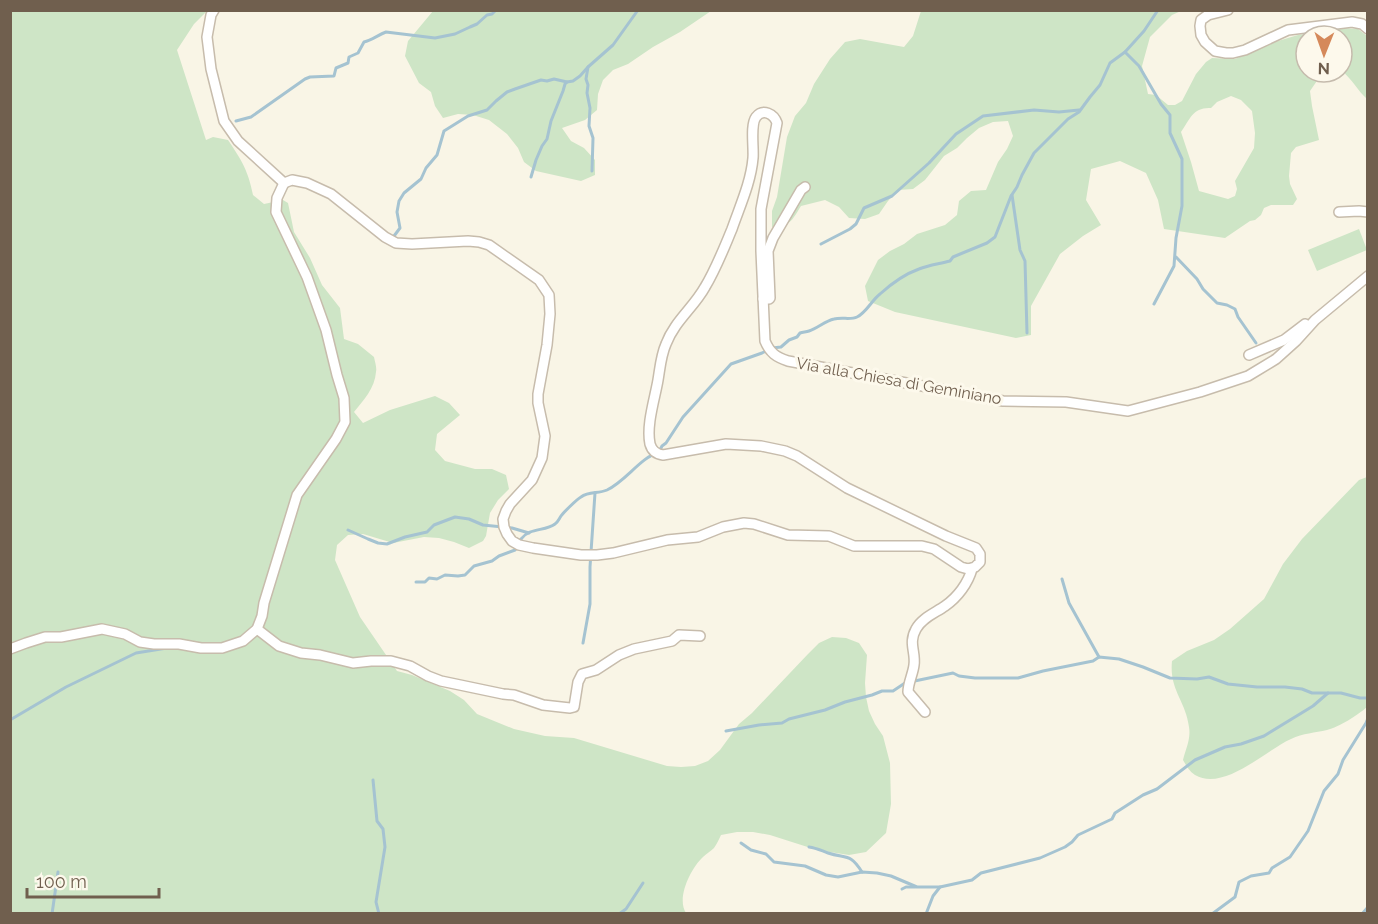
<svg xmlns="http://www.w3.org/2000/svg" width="1378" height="924" font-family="Raleway,sans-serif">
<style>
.green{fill:#cee5c6;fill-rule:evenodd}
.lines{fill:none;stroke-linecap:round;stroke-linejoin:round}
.stream{stroke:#a5c3d1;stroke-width:3}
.minor-casing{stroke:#c7bcac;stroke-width:12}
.minor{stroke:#fff;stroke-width:9}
.labels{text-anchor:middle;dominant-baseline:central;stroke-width:6;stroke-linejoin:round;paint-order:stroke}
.street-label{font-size:16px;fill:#705f4e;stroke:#fdf9ec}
</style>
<rect width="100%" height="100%" fill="#f9f5e6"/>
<!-- green -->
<g class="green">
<path d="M10,11H207L194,24L177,50L206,140L213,137L228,140C242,161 248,170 253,195L264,204L283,200L288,203L294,232L310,258L322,285L340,308L344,339L358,344L374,357C375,362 377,368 376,372C375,388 363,401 354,412L363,423L390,410L435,396L449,403L460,415L437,434L435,450L445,461L475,469H492L506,475L509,489L498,500L490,513L486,536L483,541L469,548L454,542L439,538L424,537L393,543L363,534L348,535L337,545L335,560L360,617L397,671L412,675L450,691L464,700L477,714L514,729L545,736L574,738L667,766L681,767L695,766L708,761L720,750L739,724L752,713L808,654L819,643L832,637L846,638L859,643L867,655L865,683L866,697L869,711L875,724L883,736L890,763L891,804L886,833L866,852L849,855L817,850L770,835L753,832H737L721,835C719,839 717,844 714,848C711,851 706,854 703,857C691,868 676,898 686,913H11Z"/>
<path d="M433,11V10L711,11L680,32L653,47L628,64L613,70L603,80L598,94L597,110L585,120L562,128L571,141L584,148L595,160V175L581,181L536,171L524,162L518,148L507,134L489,120L473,115L458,114L443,118L435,106L431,92L419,83L405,56L408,41Z"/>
<path d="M921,11H1181L1172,15L1150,37L1142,66L1148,94L1156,95L1168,105H1175L1182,101L1196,74L1206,62L1212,58L1235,59L1278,41L1298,35L1342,28L1358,29L1367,36V99C1358,91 1352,79 1342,71V36H1306V72H1323L1310,91L1312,106L1319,140L1296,147L1291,153L1289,176L1290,184L1297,199L1293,205H1271L1264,208L1261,215L1255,220L1250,221L1225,238L1164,229L1158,200L1146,173L1120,161L1091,169L1086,200L1101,225L1083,236L1060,254L1031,306V335L1016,338L895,312L868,301L865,286L878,260L890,251L904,244L917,234L945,225L957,215L959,201L971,191L986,190L998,162L1007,149L1013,136L1008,121L993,122L979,128L967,138L957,148L944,156L925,180L913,189L898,190L888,201L879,214L865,219L849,218L839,207L825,200L801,206C791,222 791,225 772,227V211L777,197L787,137L795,116L806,103L814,84L830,59L845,42L860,39L904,47L913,36ZM1231,96L1241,100L1252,111L1255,133L1254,148L1235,181L1237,189L1235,196L1228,199L1199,191L1191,162L1181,132C1190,119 1193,107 1211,108L1217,102Z"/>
<path d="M1359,229L1367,250L1317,271L1308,250Z"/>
<path d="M1367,477V707C1358,715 1339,727 1327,730C1315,733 1303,733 1291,739C1266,750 1224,792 1195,775C1189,771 1186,765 1183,760C1186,748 1191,739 1189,727C1186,701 1169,690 1172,661L1187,651L1214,640L1230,629L1264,599L1283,564L1302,539L1359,480Z"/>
</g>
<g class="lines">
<!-- stream -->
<g class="stream">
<path d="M1125,52L1139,66L1161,104L1170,115V133L1182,159V206L1176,238L1174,266L1154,304"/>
<path d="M588,67L586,79L588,85L587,93L590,108L589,126L593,138L592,171"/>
<path d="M236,121L251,117L305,79L310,77L334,76L336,68L348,63L349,57L358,53L364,42C372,40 378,35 386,32L435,38L455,34L470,27L477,24L487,15L492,14L496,10"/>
<path d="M531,177L536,160L542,146L547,139L551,121L563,91L565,84L567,82"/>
<path d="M1012,195L1020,250L1025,261L1027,333"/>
<path d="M394,236L400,228L397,212L399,201L404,193L421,179L426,168L437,155L444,131L468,116L487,110L496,101L507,92L515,89L541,80L547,81L554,79L567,82L573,81L580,76L588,67L613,45L638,10"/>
<path d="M821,244L850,229L856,224L864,208L892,196L929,163L956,134L983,116L1034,110L1059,112L1079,110"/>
<path d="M1176,257L1197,279L1203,289L1217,303L1227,305L1235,309L1238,317L1256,343"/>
<path d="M348,530L368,539L378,543L387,544L405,537L427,532L434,525L455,517L469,519L483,525L512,528L529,533"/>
<path d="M1062,579L1069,603L1099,657"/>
<path d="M416,582H425L429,578L437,579L445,575L458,576L465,575L474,566L492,561L499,556L515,550C517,546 519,541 522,538C529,528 546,531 555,524C558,522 559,519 561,516C563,513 576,500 581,497C589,491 598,494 607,490C626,481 640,458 659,452L662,446L666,443L683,417L731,364L762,353L772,348L781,347L789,340L797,337L800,333C803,332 806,332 809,331C818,328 825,321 834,319C842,317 851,320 857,317C866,313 872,300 880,294C891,284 905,274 919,269C929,265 939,264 950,261L953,257L987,243L995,237L1011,196L1017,187L1022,175L1034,153L1068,119L1079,112L1090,97L1100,85L1110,63L1125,52L1144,31L1158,10"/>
<path d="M583,643L590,604V567L595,493"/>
<path d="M10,720L66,687L136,653L167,648"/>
<path d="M726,731L759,725L782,723L789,719L825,710L845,702L872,695L882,691H893L905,683L953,673L959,676L975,678H1018L1043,671L1093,661L1099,657L1119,659L1143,667L1170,678L1197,679L1209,677L1228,684L1257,687H1285L1302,689L1312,693H1341L1360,698H1368"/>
<path d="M373,780L377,821L383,829L385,847L376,902L379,914"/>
<path d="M741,843L751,850L766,854L774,862L805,866L826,875L838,877L862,872L877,873L891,876L917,887H940L972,880L981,873L1040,858L1065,847L1072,842L1078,835L1112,819L1115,813L1143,795L1157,789L1195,760L1225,747L1241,744L1264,736L1313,706L1328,693"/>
<path d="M809,847C817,848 822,851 828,853C847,859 850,853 862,872"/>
<path d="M902,889L906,887H915"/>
<path d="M52,914L58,872"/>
<path d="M619,914L626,909L643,883"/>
<path d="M926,914L933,896L940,887"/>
<path d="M1212,914L1235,897L1239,882L1251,876L1269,873L1272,868L1290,857L1308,831L1324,791L1338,774L1343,760L1366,723L1368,718"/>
<path d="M1362,914L1368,907"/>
</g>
<!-- minor casing -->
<g class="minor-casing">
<g id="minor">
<path d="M214,10L211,15L207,37L211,69L224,121L238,141L284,183"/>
<path d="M1228,10L1208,15L1201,20L1200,26L1201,35L1205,42L1215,51L1226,53H1233L1245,50L1288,30L1352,22L1362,24L1368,29"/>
<path d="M284,183L292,180L307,183L331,194L385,237L396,243L412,244L468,241L479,242L489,245L539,280L549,295L550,314L547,345L538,394V403L545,436L542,458L532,480L510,504L506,511L503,519L504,527L507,534L512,541L519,545L533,548L581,555H597L613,553L667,540L698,537L723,527L744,523L754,524L788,535L829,536L854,546H922L934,549L961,567L968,569L975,567L980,562V554L976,548L946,536L847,488L797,456L785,451L761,446L726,444L663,455C656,454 652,451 650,444C646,425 655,398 658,380C660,368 661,355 666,344C674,322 694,307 705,287C716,269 724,248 732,229C740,206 751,182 753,158C754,148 750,125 756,117C763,108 774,114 777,123L761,209V251L765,341C770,353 776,357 788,361L1003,401L1066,402L1128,411L1200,392L1248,376L1276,359L1296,341L1315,320L1368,276"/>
<path d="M1339,212L1359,211L1368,212"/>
<path d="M763,299H769L770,298L768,251L773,238L801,190L805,187"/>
<path d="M1249,355L1284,340L1305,324"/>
<path d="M257,629L279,646L301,653L320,655L353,663L371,661H391L410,666L428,676L441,681L503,694L514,695L543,705L570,708L574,707L578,682L582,674L596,670L619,655L634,649L672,641L679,635L700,636"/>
<path d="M10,649L26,643L45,637H61L102,629L125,634L140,642L154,644H179L201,648H222L243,641L257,629L262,616L264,603L297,495L336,439L345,422L344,398L337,375L326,330L307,277L276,212L277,198L284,183"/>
<path d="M925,712L908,692C908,683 913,674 914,665C916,652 908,643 916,629C922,618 935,613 945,606C958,597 968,583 972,569"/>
</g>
</g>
<!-- minor -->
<use href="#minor" class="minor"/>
</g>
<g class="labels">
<!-- street labels -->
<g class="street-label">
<text transform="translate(899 381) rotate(10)">Via alla Chiesa di Geminiano</text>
</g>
</g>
<!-- border -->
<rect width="1378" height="924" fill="none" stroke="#705f4e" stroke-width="24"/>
<!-- north arrow -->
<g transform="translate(1324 54) rotate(181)"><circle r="28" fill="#fdf9ec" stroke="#c5bbad" stroke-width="1.5"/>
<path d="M0-4.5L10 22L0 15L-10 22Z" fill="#d5895a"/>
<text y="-9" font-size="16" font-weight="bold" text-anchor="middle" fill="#705f4e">N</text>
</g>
<!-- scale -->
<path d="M27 888v9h132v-9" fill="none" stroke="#705f4e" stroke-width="3"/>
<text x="36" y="888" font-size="18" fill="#705f4e" stroke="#fdf9ec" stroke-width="4.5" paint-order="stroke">100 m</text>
</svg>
